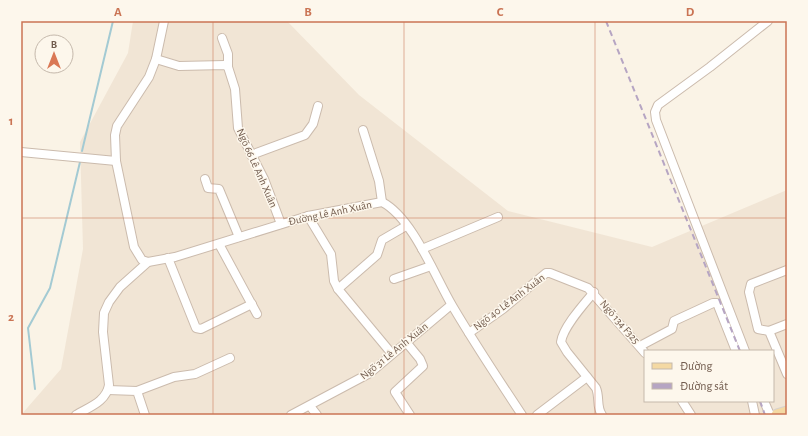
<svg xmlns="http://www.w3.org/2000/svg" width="808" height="436" font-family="'Alegreya Sans',sans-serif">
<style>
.residential{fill:#f1e5d5;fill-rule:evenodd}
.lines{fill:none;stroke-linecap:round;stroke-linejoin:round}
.stream{stroke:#a3cad3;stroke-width:2}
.minor-casing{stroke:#cbbbad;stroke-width:10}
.major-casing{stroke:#d7d1cd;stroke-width:13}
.minor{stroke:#fff;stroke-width:8}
.major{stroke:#f4d9a3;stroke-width:11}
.rail{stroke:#b6a5c3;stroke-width:2;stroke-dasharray:6 4;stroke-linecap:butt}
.grid{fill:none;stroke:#ca7454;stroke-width:1;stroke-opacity:0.55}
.labels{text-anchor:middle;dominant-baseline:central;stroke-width:3;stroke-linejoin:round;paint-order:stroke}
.street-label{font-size:11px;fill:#715b4d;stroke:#fdf7ec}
.neatline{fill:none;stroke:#ca7454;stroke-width:1.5}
.grid-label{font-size:13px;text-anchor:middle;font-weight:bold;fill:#ca7454}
</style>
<rect width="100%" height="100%" fill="#faf3e6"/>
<!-- residential -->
<path class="residential" d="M133,21H287L359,95L508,211L652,247L787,190V415H21L61,369L83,249L80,142L128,53ZM645,351H773V401H645Z"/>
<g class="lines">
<!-- stream -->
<g class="stream">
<path d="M82,151L113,21"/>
<path d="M35,389L28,328L50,288L80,162"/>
</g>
<!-- minor casing -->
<g class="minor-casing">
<g id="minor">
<path d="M222,38L228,54V67"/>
<path d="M156,59L179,66L225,65L228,67L235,89L238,128L264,179L281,224"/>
<path d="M363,130L379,181L382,202"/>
<path d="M21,152L116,161"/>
<path d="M251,155L305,135L313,124L318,106"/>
<path d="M205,179L208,188L219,189L239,237"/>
<path d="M308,216L331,254L334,281L338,289L392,354"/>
<path d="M219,244L257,314"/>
<path d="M422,249L498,217"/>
<path d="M168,258L196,328L201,329L252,304"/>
<path d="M148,262L142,260L134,247L116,161L115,135L117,126L149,77L156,59L164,21"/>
<path d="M787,270L751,284L749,292L758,329L769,331L787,374"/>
<path d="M394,279L431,266"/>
<path d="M338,289L377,255L382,240L406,226"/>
<path d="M594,292C584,304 563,327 561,342L567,352L596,388C600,397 596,407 602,415"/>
<path d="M769,331L787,324"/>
<path d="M469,333L503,309L546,273H550L588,288L645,353"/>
<path d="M406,342L420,359L423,366L395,392L410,415"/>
<path d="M640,346L672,329L674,321L713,303H717L736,351"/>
<path d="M745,351L656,120L655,112L658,105L710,67L768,21"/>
<path d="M108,390L137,391L145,415"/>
<path d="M137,391L174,377L195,374L230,358"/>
<path d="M682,401L691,415"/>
<path d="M752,401L755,415"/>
<path d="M764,401L770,415"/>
<path d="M310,406L317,415"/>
<path d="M76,415C89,407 106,402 109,385L103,332L104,313L109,302L120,287L148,262L175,257L308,216L382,202C413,218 435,277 453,307C475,344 498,379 522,415"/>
<path d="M291,415L370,373L451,305"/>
<path d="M537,415L587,377"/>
</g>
</g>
<!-- major casing -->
<g class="major-casing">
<path id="major" d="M777,415L787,412"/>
</g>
<!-- minor -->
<use href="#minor" class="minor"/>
<!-- major -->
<use href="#major" class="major"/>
<!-- rail -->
<g class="rail">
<path d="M606,21L740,351"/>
<path d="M760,401L765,415"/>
</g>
</g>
<!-- grid -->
<path class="grid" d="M213,21V415M404,21V415M595,21V415M21,218H787"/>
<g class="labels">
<!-- street labels -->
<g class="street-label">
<text transform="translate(257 168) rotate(66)">Ngõ 66 Lê Anh Xuân</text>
<text transform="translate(330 213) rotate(-12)">Đường Lê Anh Xuân</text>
<text transform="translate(509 302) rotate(-37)">Ngõ 40 Lê Anh Xuân</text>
<text transform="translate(620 322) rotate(49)">Ngõ 134 F325</text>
<text transform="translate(394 351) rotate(-39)">Ngõ 31 Lê Anh Xuân</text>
</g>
</g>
<!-- border -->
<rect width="808" height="436" fill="none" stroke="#fdf7ec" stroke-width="44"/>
<!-- legend -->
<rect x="644" y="350" width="130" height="52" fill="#fdf7ec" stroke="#c5b9ac"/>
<rect x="652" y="363" width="20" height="6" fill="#f4d9a3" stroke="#c5b9ac"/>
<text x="680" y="370" font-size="12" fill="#715b4d">Đường</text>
<rect x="652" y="383" width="20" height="6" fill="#b6a5c3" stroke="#c5b9ac"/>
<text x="680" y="390" font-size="12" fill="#715b4d">Đường sắt</text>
<!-- north arrow -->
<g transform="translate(54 54)"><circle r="19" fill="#fdf7ec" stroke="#c5b9ac"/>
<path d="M0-3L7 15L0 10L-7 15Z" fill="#da7855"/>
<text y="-6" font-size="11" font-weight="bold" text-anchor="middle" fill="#715b4d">B</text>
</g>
<rect x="22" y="22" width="764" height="392" class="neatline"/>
<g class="grid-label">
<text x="118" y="16">A</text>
<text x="308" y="16">B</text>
<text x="500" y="16">C</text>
<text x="690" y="16">D</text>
<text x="11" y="125">1</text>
<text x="11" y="321">2</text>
</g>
</svg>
